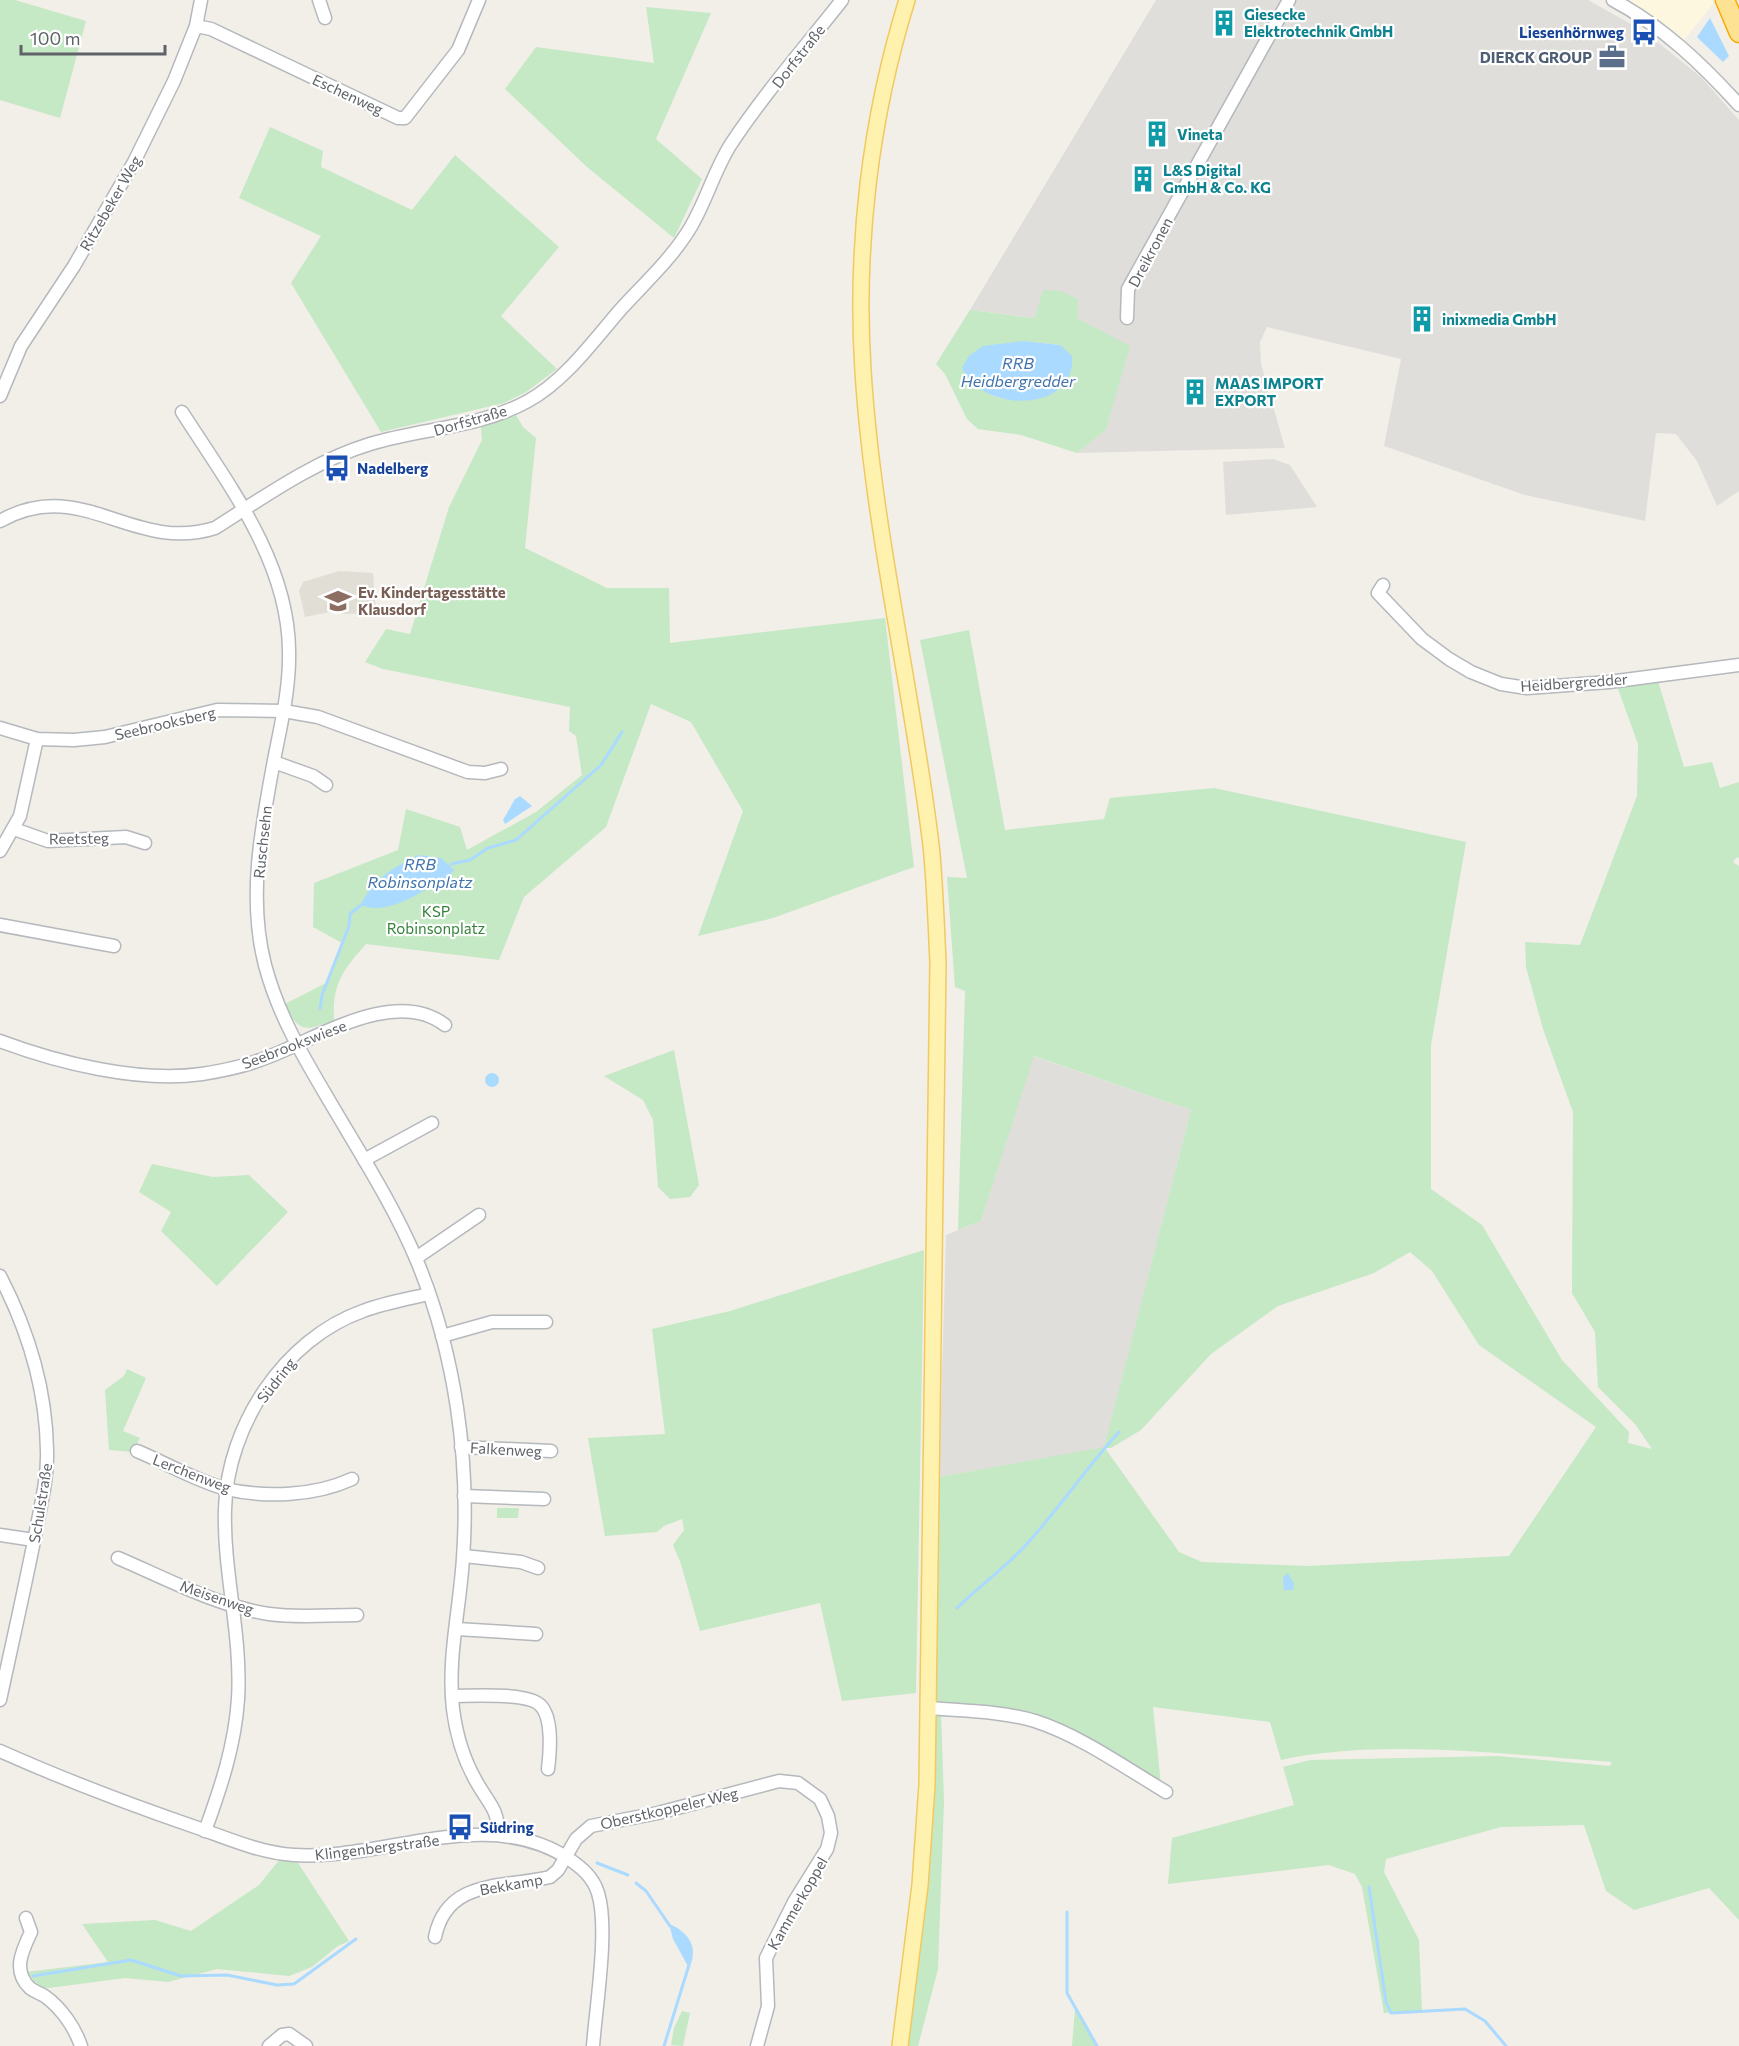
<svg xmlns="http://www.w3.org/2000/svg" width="1739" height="2046" font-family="Commissioner,sans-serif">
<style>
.commercial{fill:#fef7e0}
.industrial{fill:#e0deda}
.education{fill:#e1ded6}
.green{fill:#c5e8c5;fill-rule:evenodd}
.water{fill:#aadaff}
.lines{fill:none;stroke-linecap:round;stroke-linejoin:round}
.stream{stroke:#aadaff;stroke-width:3}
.minor-casing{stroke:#b5b8bc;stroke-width:15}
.major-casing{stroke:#f2c960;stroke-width:18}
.highway-casing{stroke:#f9ab00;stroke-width:21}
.minor{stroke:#fff;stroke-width:12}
.major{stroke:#fff2af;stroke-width:15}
.highway{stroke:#fde293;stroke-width:18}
.labels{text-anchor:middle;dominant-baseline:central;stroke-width:4.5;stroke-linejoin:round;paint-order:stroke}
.culture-label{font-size:15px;font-weight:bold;fill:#0d838f;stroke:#fff;text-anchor:start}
.transit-label{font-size:15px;font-weight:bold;fill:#164399;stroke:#fff;text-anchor:start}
.street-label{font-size:15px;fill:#5f6368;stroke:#fff}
.service-label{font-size:15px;font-weight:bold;fill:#4e5e75;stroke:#fff;text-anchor:end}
.education-label{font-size:15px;font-weight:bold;fill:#785e54;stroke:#fff;text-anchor:start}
.park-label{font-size:15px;fill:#348238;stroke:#fff}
.water-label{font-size:16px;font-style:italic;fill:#4174aa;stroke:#fff}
</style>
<rect width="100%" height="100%" fill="#f1efe8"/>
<!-- commercial -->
<path class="commercial" d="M1625,0H1712L1713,4L1684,40Z"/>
<!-- industrial -->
<g class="industrial">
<path d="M1156,0H1588L1645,32L1701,77L1739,120V491L1717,506L1697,461L1676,434L1656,433L1645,521L1525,495L1384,446L1401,359L1267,327L1260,342L1261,364L1285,448L1077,453L1106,430L1129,346L1077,318H1036L970,310Z"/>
<path d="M1273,459L1290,465L1317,507L1226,515L1223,462Z"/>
<path d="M1033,1056L1191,1110L1104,1448L939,1477L946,1235L981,1221Z"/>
</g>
<!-- education -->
<path class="education" d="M339,571L373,573L376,613L342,614L330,612L305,617L299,591L303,582Z"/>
<!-- green -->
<g class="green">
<path d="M0,0H15L86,21L60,118L0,100Z"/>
<path d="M646,7L711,13L656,139L702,179L674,238L587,167L505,89L536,47L654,63Z"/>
<path d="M270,127L323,151L321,167L412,210L455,155L559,247L501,316L557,369L526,392L504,403L381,432L291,283L321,236L239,198Z"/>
<path d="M1043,290L1061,291L1078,299L1077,318L1130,346L1106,430L1077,453L1021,435L978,429L967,419L945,374L936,364L970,310L1035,318ZM1024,341L1060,345L1027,399C988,401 989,394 965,367Z"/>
<path d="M516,415L523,427L536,438L525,548L607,588H669L670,643L885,618L914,867L773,918L698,936L743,811L691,722L651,704L606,827L524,897L499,960L366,944C343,970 332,984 334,1020C306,1031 299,1034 285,1004L326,983L342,943L313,927L314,883L398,850L406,809L460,827L467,850L536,812L582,775L576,736L569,731L570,707L383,669L365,662L386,629L410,634L449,507L482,440L481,427Z"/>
<path d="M969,630L1005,830L1104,819L1110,798L1214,788L1466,842L1431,1045V1189L1482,1225L1562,1360L1629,1432L1628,1443L1652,1449L1635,1424L1598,1387L1595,1332L1572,1293L1573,1112L1543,1029L1526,967L1525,942L1580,945L1637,796L1638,744L1617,686L1658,681L1684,767L1712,762L1720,788L1739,782V858L1737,857L1733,862L1739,866V1920L1709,1888L1634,1910L1606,1891L1584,1825L1501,1827L1386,1859L1384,1872L1419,1940L1422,2011L1384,2013L1362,1887L1355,1874L1329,1865L1168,1884L1172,1838L1294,1805L1283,1767L1310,1760L1498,1756L1610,1766L1612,1762C1509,1755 1381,1738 1281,1760L1270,1722L1153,1707L1161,1785L1066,1731L1006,1712L935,1702L939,1477L1104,1447L1191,1110L1034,1056L981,1221L958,1230L965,991L955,987L947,877L967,878L920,640ZM1410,1252L1432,1271L1479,1345L1596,1427L1509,1556L1307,1566L1202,1562L1179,1552L1105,1448H1111L1141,1430L1211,1354L1278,1306L1374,1273Z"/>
<path d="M674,1050L699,1185L690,1197L670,1199L658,1187L653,1120L643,1100L604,1076Z"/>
<path d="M152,1164L213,1177L249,1175L288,1212L217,1286L161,1231L171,1212L139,1192Z"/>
<path d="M924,1250L916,1693L842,1701L820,1603L700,1631L681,1564L673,1545L684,1530L682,1519L664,1526L657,1532L605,1536L588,1438L665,1434L652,1329L730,1311Z"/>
<path d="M127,1369L146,1378L123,1431L140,1438L133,1452L109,1450L105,1390L124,1376Z"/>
<path d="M497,1508H519L518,1518H497Z"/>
<path d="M941,1712L944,1802L938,1969L918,2046H905L934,1715Z"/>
<path d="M280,1859L298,1863L349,1941L338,1946L312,1967L289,1976L217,1969L168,1982L125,1978L41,1989L26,1972L108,1962L82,1924L155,1920L191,1931L259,1885Z"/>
<path d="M1075,2009L1097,2046H1072Z"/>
<path d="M682,2011L690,2013L683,2046L671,2045L674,2028Z"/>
</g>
<!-- water -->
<g class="water">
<path d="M1710,18L1729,56L1723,62L1697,37Z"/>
<path d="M1024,341L1060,345L1072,356C1077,413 982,414 962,368L969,356L983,346Z"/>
<path d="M520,796L532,806L505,824L503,820L515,799Z"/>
<path d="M418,855L441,858L454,870L450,876C425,889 389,917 361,905C372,879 395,867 418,855Z"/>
<circle cx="492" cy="1080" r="7"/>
<path d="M1288,1573L1294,1584L1293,1590H1284L1283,1577Z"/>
<path d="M669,1924C689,1932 699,1948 689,1968L673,1939Z"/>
</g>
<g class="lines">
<!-- stream -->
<g class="stream">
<path d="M451,864L470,860L488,848L516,840L601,765L622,732"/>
<path d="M320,1009L322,995L349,926L350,914L361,905"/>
<path d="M957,1608C979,1586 1004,1569 1025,1546C1058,1510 1086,1468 1119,1432"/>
<path d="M597,1863L628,1875"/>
<path d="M636,1883L646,1891L670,1926"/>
<path d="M1369,1887L1386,2002L1391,2013L1465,2009L1485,2021L1506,2046"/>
<path d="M1067,1912V1993L1097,2046"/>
<path d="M33,1976L131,1960L181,1976L227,1975L277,1985L294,1984L356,1939"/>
<path d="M664,2046L689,1965"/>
</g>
<!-- minor casing -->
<g class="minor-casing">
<g id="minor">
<path d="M319,0L325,18"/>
<path d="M1613,0C1662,26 1702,64 1739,105"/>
<path d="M196,26L211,29L398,118H405L458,50L479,0"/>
<path d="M1127,318L1128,289L1289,0"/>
<path d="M0,396L21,346L74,266L134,162L174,81L196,26L201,0"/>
<path d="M182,412C228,484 288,561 289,650C290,686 282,720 275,755C262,824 247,896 265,965C278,1015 304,1058 330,1102C360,1153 394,1206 417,1261C455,1353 470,1459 463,1558C460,1608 447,1660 453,1709C456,1733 464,1760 476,1781C488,1803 499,1809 498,1835"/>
<path d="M0,521C82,475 133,554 215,528C264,497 314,461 370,444C423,428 479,428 528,401C565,381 594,340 621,309C643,285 669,261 687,233C705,206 713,172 731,144C764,94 805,47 842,0"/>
<path d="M1383,585L1378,593L1422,639L1449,659L1471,672L1501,684L1527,688L1609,682L1739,665"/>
<path d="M0,728L37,739L74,740L105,737L217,710L284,711L318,717L468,772L485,773L501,769"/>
<path d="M274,762L313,776L326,785"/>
<path d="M14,829L48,841L126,837L145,843"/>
<path d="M0,851L20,816L37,739"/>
<path d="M0,925L114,946"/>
<path d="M0,1041C59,1063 139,1083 202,1074C221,1071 242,1067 260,1060C311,1043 393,985 445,1025"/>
<path d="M364,1160L432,1123"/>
<path d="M416,1258L479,1215"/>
<path d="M0,1276C28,1330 46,1388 47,1450C48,1477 41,1504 36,1531C25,1587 12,1644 0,1700"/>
<path d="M442,1336L492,1322H546"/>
<path d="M461,1447L551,1451"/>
<path d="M137,1451C166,1463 196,1481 226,1489C266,1498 315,1496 352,1479"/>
<path d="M464,1496L544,1499"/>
<path d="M0,1535L34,1540"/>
<path d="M464,1556L521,1562L538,1568"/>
<path d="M118,1558C167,1579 217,1606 269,1614C298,1618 328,1615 357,1615"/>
<path d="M457,1629L536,1634"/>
<path d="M452,1696C471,1696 527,1692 540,1705C553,1717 550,1753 548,1769"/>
<path d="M929,1708C964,1711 1001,1711 1035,1721C1081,1736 1124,1767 1166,1792"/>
<path d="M0,1751C65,1780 131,1805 198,1828C229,1839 261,1853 294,1855C383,1861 487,1804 569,1859C582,1868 593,1877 598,1893C609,1928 596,2006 593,2046"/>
<path d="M205,1831C221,1787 235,1745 238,1699C242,1635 223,1572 225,1509C227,1426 284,1339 363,1311C384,1303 407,1299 429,1294"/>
<path d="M26,1918L31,1932C22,1951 12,1971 30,1988C35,1992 42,1994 46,1997C62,2009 75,2028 81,2046"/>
<path d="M435,1937C447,1878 505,1888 550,1877L558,1870L576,1839L591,1826L658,1813L779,1781L798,1783L820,1799L828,1816L831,1833L827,1849L794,1902L766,1958L768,2006L757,2046"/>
<path d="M269,2046L282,2035L289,2034L306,2046"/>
</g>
</g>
<!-- major casing -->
<g class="major-casing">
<path id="major" d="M900,2046L920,1885L927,1785L938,962C936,923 935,883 931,845C912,687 873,530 863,371C855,247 870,119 907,0"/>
</g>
<!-- highway casing -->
<g class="highway-casing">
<path id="highway" d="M1725,0L1739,33"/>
</g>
<!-- minor -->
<use href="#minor" class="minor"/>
<!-- major -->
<use href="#major" class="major"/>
<!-- highway -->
<use href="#highway" class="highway"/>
</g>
<!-- icons -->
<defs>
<g id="building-bare" transform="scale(2.07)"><path d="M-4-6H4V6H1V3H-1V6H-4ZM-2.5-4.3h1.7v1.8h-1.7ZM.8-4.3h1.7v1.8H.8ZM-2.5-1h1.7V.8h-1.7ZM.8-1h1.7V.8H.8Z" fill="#0f9aa8" stroke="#fff" stroke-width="2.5" paint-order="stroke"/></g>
<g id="bus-bare" transform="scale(2.07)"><path d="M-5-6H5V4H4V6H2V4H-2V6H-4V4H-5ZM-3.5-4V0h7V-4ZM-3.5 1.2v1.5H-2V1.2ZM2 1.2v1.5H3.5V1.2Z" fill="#1a4fb4" stroke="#fff" stroke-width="2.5" paint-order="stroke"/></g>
<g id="office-bare" transform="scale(2.07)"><path d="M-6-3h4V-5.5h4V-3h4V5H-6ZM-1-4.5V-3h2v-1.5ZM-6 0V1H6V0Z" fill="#5c6f8a" stroke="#fff" stroke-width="2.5" paint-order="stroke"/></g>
<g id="school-bare" transform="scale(2.07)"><path d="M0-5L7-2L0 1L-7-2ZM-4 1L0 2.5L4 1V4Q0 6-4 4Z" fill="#8d6e63" stroke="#fff" stroke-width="2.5" paint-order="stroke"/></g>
</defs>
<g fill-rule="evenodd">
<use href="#building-bare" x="1224" y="23"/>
<use href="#bus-bare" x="1644" y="32"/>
<use href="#office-bare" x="1612" y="57"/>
<use href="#building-bare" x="1157" y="134"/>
<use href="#building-bare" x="1143" y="179"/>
<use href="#building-bare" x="1422" y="319"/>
<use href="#building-bare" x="1195" y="392"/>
<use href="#bus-bare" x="337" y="468"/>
<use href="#school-bare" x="338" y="601"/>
<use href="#bus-bare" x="460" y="1827"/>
</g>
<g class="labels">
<!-- culture labels -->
<g class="culture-label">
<text x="1244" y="14">Giesecke<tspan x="1244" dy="17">Elektrotechnik GmbH</tspan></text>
<text x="1177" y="134">Vineta</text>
<text x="1163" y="170">L&amp;S Digital<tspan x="1163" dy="17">GmbH &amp; Co. KG</tspan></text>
<text x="1442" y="319">inixmedia GmbH</text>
<text x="1215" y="383">MAAS IMPORT<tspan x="1215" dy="17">EXPORT</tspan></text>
</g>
<!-- transit labels -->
<g class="transit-label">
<text x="1624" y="32" text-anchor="end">Liesenhörnweg</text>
<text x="357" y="468">Nadelberg</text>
<text x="480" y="1827">Südring</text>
</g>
<!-- street labels -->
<g class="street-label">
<text transform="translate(798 56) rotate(-52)">Dorfstraße</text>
<text transform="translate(348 94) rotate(25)">Eschenweg</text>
<text transform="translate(110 203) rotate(-60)">Ritzebeker Weg</text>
<text transform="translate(1150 252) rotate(-62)">Dreikronen</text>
<text transform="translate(470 420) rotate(-16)">Dorfstraße</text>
<text transform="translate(1574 682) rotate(-4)">Heidbergredder</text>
<text transform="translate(165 723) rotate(-13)">Seebrooksberg</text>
<text transform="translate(79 838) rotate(-1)">Reetsteg</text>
<text transform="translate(262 842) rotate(-84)">Ruschsehn</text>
<text transform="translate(294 1044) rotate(-21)">Seebrookswiese</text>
<text transform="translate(276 1380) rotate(-52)">Südring</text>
<text transform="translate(506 1449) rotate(3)">Falkenweg</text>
<text transform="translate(192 1473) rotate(21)">Lerchenweg</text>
<text transform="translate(40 1503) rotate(-81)">Schulstraße</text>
<text transform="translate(217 1597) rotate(19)">Meisenweg</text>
<text transform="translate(669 1808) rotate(-13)">Oberstkoppeler Weg</text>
<text transform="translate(377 1847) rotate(-7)">Klingenbergstraße</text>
<text transform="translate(511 1884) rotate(-10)">Bekkamp</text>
<text transform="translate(797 1903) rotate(-60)">Kammerkoppel</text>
</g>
<!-- service labels -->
<g class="service-label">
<text x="1592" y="57">DIERCK GROUP</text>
</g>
<!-- education labels -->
<g class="education-label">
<text x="358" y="592">Ev. Kindertagesstätte<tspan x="358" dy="17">Klausdorf</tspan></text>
</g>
<!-- park labels -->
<g class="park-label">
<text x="436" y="911">KSP<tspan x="436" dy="17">Robinsonplatz</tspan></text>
</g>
<!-- water labels -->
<g class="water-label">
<text x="1018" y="362">RRB<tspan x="1018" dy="18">Heidbergredder</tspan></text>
<text x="420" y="863">RRB<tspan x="420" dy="18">Robinsonplatz</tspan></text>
</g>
</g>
<!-- scale -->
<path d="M21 45v9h144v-9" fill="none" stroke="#5f6368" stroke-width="3"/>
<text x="30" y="45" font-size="18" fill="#5f6368" stroke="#ffffff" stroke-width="4.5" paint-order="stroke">100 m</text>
</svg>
